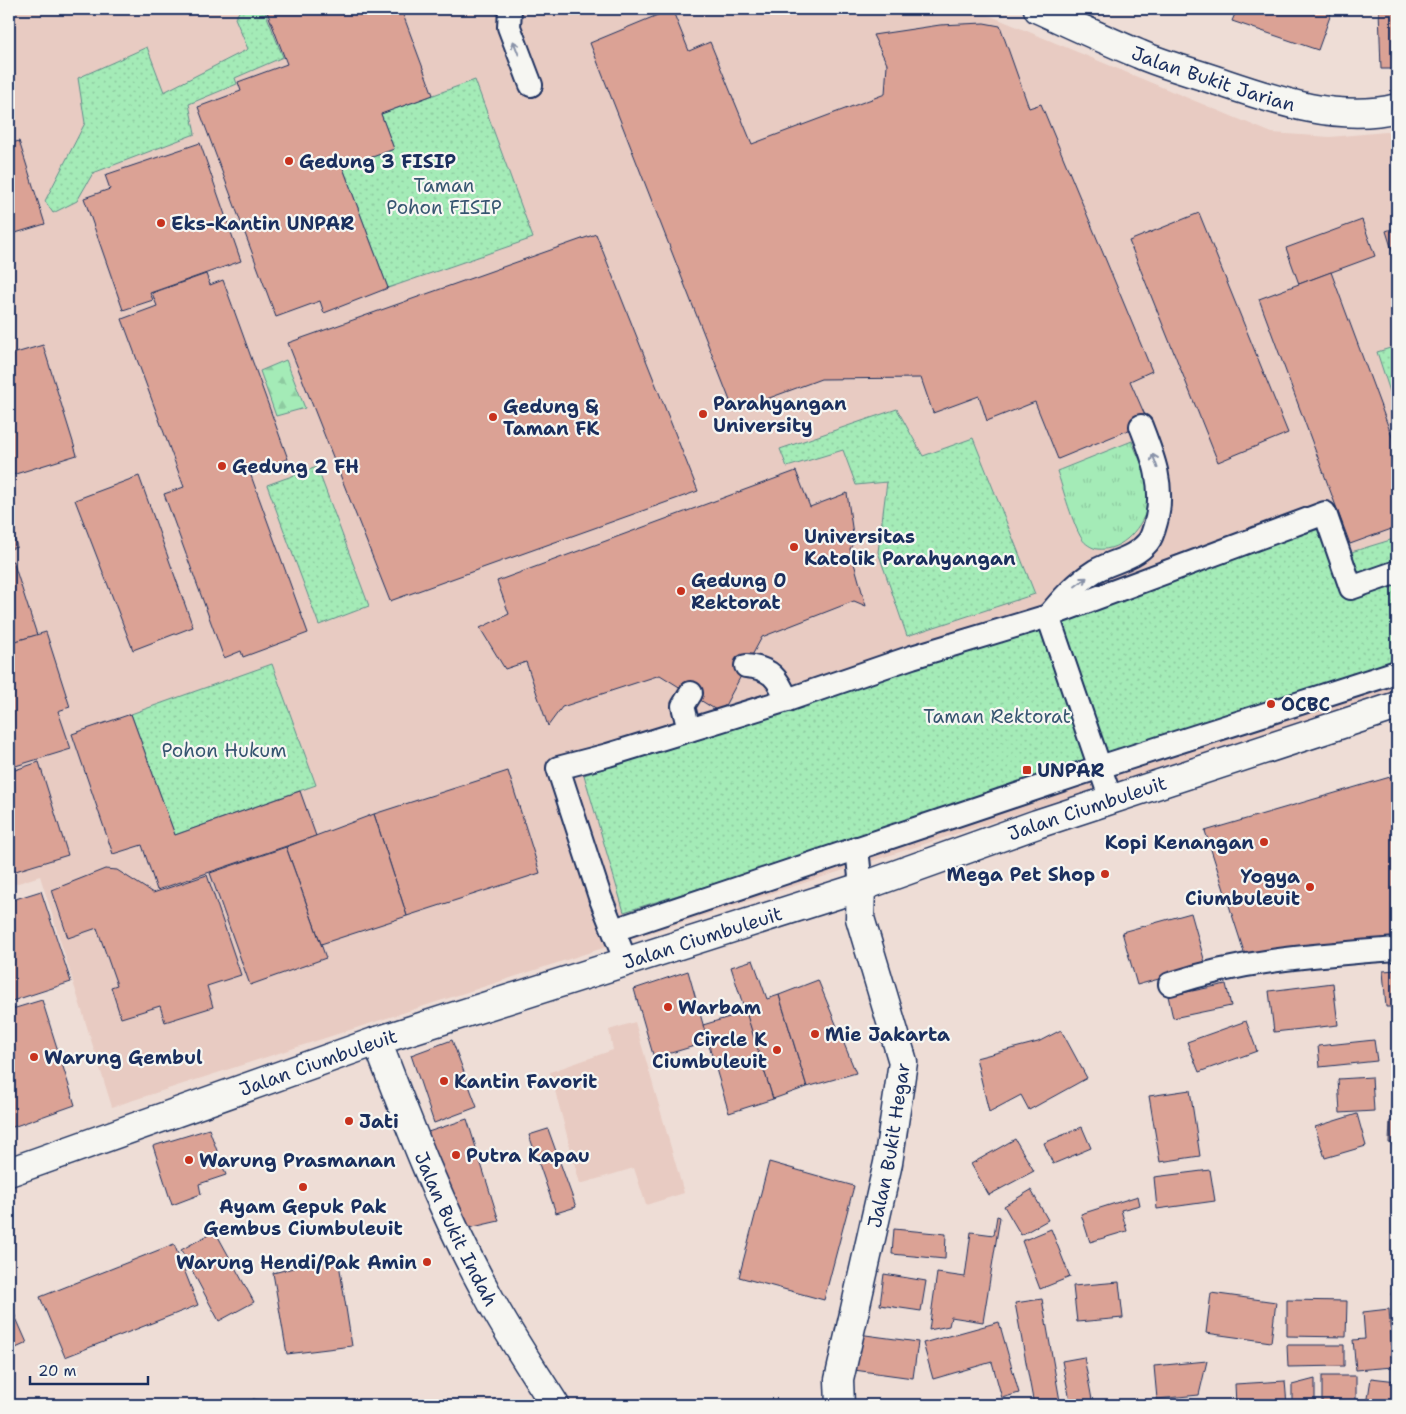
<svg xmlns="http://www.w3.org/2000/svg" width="1406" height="1414" font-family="'Shantell Sans',sans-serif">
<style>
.built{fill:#e8cbc2}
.grass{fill:url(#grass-tufts);stroke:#608d8a}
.forest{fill:url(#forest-firs);stroke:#608d8a}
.park{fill:url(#park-dots);stroke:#608d8a}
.building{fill:#dba295;stroke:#1b2f5e}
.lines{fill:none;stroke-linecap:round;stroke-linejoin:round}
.lane-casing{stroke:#1b2f5e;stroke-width:26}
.street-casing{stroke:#1b2f5e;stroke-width:31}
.secondary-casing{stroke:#1b2f5e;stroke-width:31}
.lane{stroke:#f6f6f2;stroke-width:22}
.street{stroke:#f6f6f2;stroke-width:28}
.secondary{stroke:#f6f6f2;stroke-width:28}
.oneway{stroke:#8892a8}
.poi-dot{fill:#c8321e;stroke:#f6f6f2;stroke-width:2}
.labels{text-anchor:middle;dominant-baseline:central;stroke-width:4.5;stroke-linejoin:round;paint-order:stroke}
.street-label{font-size:19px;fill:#1b2f5e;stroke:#f6f6f2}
.poi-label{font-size:19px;font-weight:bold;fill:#1b2f5e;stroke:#f6f6f2;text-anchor:start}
.park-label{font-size:19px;fill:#365570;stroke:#f6f6f2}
</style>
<defs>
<pattern id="grass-tufts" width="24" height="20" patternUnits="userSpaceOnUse" patternTransform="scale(1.25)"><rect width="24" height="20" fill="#a4ebb7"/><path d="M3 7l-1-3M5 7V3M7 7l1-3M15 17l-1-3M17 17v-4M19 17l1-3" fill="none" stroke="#8dcaa0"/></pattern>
<pattern id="forest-firs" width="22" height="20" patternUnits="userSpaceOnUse" patternTransform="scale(1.25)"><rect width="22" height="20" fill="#a4ebb7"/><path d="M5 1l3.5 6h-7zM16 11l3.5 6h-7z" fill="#8dcaa0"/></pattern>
<pattern id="park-dots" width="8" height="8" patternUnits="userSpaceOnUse" patternTransform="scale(1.25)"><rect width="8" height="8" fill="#a4ebb7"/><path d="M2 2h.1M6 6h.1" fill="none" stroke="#8dcaa0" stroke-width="1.8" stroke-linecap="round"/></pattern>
</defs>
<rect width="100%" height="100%" fill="#eeddd6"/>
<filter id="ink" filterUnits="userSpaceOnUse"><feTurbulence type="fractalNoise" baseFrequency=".02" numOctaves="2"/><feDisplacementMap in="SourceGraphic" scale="10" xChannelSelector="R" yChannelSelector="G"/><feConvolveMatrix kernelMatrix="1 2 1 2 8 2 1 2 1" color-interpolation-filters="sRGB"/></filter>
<g filter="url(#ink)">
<!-- built -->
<g class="built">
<path d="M9,9H974L1272,133L1330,137L1397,131V691L112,1107L40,876L9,886Z"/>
<path d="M635,1022L684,1193L646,1205L634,1168L580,1184L550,1072L613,1050L609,1030Z"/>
</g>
<!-- grass -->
<path class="grass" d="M1132,441C1138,459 1154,483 1149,503C1143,526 1123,552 1097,549C1092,548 1085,544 1082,539C1073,525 1063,489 1057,471Z"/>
<!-- forest -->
<path class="forest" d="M286,360L305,408L276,416L260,371Z"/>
<!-- park -->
<g class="park">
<path d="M241,9H264L283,57L235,78L237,84L189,104L195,134L93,173L77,201L53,213L45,201L85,123L78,78L147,47L164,92L248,49L235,18Z"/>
<path d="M475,80L533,238L388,288L343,168L394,149L381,114Z"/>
<path d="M1397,346V413L1377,352Z"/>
<path d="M897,409L923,456L973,438L1035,594L907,636L878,552L887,482L856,485L843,450L787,467L780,449Z"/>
<path d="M317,467L369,606L319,625L267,485Z"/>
<path d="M1338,523L1348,553L1397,538V673L1102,768L1052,616Z"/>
<path d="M1045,621L1095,764L624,912L584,775L812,701Z"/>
<path d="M272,664L316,785L175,835L131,714Z"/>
</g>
<!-- building -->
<g class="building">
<path d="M266,9H401L433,95L381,114L394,149L343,168L388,288L324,313L320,301L276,317L198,107L241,91L238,82L287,64Z"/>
<path d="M672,9L689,51L710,42L752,144L885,94L887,64L873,35L940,25L984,23L1000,26L1029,108L1041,104L1152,371L1130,381L1148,422L1058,459L1035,402L987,421L979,396L933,413L921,378L821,379L734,411L590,43Z"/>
<path d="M1237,9H1325L1332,11L1318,50L1232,21Z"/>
<path d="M1379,9H1397V69H1381Z"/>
<path d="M19,141L45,224L9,235V144Z"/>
<path d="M200,143L241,261L150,293L153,300L123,310L84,198L110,189L105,175Z"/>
<path d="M1199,213L1288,433L1218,462L1129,241Z"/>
<path d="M1362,220L1375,256L1299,284L1286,248Z"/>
<path d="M1397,227V266L1386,231Z"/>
<path d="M596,234L698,491L390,601L288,343Z"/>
<path d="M1331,272L1397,450V527L1350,544L1259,299Z"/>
<path d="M206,274L210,285L223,280L288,459L250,473L308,633L243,657L241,651L224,658L164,494L184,487L122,319L157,306L152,293Z"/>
<path d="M43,345L77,455L9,476V355Z"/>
<path d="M796,471L810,507L847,493L854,541L850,549L866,606L854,601L762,637L721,713L660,675L562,707L548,726L526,662L505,669L480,628L509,614L497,581Z"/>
<path d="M139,476L193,627L133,650L75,500Z"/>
<path d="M9,520L17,547L9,549Z"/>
<path d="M13,561L37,635L9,643V562Z"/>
<path d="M46,632L70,707L58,711L71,749L9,768V643Z"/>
<path d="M131,714L175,835L300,791L316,836L157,890L142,845L113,854L72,734Z"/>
<path d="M39,762L68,855L9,873V772Z"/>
<path d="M508,771L540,873L407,916L374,814Z"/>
<path d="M1397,775V942L1246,958L1205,831Z"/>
<path d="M374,814L407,916L321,944L286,847Z"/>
<path d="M286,847L326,958L250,985L210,873Z"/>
<path d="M105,869L117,870L153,893L207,875L241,975L207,986L213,1007L165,1022L160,1006L121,1018L111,987L117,985L97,928L68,938L52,890Z"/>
<path d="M41,891L71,982L9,1002V901Z"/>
<path d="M1191,913L1206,966L1137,985L1122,932Z"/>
<path d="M753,960L767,999L779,995L807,1087L773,1099L731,967Z"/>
<path d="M1397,970V1007H1386L1383,971Z"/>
<path d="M688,971L708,1042L654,1058L634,989Z"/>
<path d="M818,980L856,1073L807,1087L779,995Z"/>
<path d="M1333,983L1338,1025L1274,1032L1269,991Z"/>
<path d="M1226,984L1231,1006L1173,1018L1168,996Z"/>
<path d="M42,1000L75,1105L10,1128L9,1010Z"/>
<path d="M746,1012L773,1099L729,1113L703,1025Z"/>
<path d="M1246,1021L1257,1051L1199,1072L1187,1042Z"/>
<path d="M1061,1030L1087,1078L1029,1110L1021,1095L989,1112L976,1058L1038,1042Z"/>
<path d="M452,1040L477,1107L434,1123L411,1055Z"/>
<path d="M1374,1040L1377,1061L1320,1067L1318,1046Z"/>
<path d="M1372,1077L1374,1111L1340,1113L1338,1079Z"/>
<path d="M1392,1079H1397V1114H1391Z"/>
<path d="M1190,1090L1200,1156L1160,1162L1149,1096Z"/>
<path d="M1357,1114L1366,1146L1325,1158L1315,1127Z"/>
<path d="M467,1119L499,1221L460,1230L439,1177L428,1132Z"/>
<path d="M1390,1121H1397V1143H1389Z"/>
<path d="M1082,1127L1091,1148L1053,1164L1044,1143Z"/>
<path d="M209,1129L226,1175L199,1184L201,1194L172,1205L153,1146Z"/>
<path d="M548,1129L576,1207L556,1213L529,1135Z"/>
<path d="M1015,1139L1034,1171L989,1195L971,1164Z"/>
<path d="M769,1162L854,1186L824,1300L739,1277Z"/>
<path d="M1210,1170L1215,1201L1157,1209L1154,1177Z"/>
<path d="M1031,1190L1048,1220L1021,1235L1004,1206Z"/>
<path d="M1138,1196L1140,1205L1121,1210L1127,1231L1090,1242L1081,1214Z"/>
<path d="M997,1216L1000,1217L983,1322L951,1317L949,1326L929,1330L937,1273L965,1277L971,1232L994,1235Z"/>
<path d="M894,1229L946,1234L945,1259L892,1254Z"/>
<path d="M1051,1229L1070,1277L1040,1289L1022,1241Z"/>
<path d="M215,1231L254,1302L219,1321L181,1250Z"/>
<path d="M174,1244L198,1305L65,1357L40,1297Z"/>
<path d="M338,1257L352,1346L287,1354L273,1273Z"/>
<path d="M1396,1271H1397V1296L1391,1295Z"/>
<path d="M884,1274L926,1281L921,1311L880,1305Z"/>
<path d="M1119,1282L1123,1318L1077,1322L1073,1286Z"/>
<path d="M1211,1293L1276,1302L1271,1342L1206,1333Z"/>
<path d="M1042,1299L1060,1401L1034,1405L1015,1303Z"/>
<path d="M1287,1300L1347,1301L1346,1337L1287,1336Z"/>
<path d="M9,1302L27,1343L9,1351Z"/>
<path d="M1389,1309L1393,1367L1356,1370L1353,1340L1365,1339L1363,1312Z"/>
<path d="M999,1322L1019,1393L1002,1398L992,1362L933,1379L923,1343Z"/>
<path d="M858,1334L918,1342L913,1378L854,1370Z"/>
<path d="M1287,1345H1344V1366L1288,1367Z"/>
<path d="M1084,1357L1093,1405H1071L1062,1361Z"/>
<path d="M1207,1361L1199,1395L1157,1399L1154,1366Z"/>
<rect x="1322" y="1376" width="34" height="29"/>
<path d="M1371,1378L1397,1381V1405H1367Z"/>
<path d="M1315,1379V1405H1292V1385Z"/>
<path d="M1285,1381L1287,1405H1236L1235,1384Z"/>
<path d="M253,1399L286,1405H252Z"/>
</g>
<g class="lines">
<!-- lane casing -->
<g class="lane-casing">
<g id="lane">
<path d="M510,9L509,27L531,85"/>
<path d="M1048,616C1062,599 1076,583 1095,571C1112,561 1134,559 1148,542C1153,536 1155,525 1157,518C1164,484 1153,457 1141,426"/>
<path d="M1048,616L1111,800"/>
<path d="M746,666C771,668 778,678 787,700"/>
<path d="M689,730L683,706L691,693"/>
<path d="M857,848L861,887"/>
<path d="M614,930L1100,767L1397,672"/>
<path d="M626,962L600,897L558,768L608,755L787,700L912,657L1048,616L1325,513L1351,588L1397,572"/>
<path d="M1170,984C1247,959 1318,955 1397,949"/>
</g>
</g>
<!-- street casing -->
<g class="street-casing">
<g id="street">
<path id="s1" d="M1038,9C1071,24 1105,40 1139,54C1164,65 1192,72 1218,81C1274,100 1338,123 1397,108"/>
<path id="s2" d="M377,1041C409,1125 441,1209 484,1288C505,1329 531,1367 555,1405"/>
<path id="s3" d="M840,1405L839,1380L888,1163L903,1062L860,918L861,887"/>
</g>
</g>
<!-- secondary casing -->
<g class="secondary-casing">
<g id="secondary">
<path id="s4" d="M9,1172L377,1041L861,887L1037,824L1397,706"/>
</g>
</g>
<!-- lane -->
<use href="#lane" class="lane"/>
<!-- street -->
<use href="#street" class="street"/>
<!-- secondary -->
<use href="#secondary" class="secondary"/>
</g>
<!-- one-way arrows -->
<defs><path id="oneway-shaft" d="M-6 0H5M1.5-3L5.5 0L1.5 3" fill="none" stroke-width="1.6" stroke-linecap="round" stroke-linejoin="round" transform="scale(1.25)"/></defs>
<g class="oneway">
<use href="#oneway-shaft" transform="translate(516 48) rotate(-111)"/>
<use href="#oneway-shaft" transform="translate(1155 461) rotate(-110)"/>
<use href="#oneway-shaft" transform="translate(1081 582) rotate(-37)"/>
</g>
</g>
<!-- markers -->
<g class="poi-dot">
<circle cx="289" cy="161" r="5"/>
<circle cx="161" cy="223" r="5"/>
<circle cx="703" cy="414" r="5"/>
<circle cx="493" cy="417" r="5"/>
<circle cx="222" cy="466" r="5"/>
<circle cx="794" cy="547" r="5"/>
<circle cx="681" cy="591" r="5"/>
<circle cx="1271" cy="704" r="5"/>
<rect x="1022" y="765" width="10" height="10" rx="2.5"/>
<circle cx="1264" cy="842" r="5"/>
<circle cx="1105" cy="874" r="5"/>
<circle cx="1310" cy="887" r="5"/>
<circle cx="668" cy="1007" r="5"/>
<circle cx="815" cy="1034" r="5"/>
<circle cx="777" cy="1050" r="5"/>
<circle cx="34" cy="1057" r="5"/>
<circle cx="444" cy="1081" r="5"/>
<circle cx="349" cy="1121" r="5"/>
<circle cx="456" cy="1155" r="5"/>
<circle cx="189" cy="1160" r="5"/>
<circle cx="303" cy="1187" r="5"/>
<circle cx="427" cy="1262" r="5"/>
</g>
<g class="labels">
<!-- street labels -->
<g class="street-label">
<text stroke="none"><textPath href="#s1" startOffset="189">Jalan Bukit Jarian</textPath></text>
<text stroke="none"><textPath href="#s4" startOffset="1138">Jalan Ciumbuleuit</textPath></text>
<text stroke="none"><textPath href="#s4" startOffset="732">Jalan Ciumbuleuit</textPath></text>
<text stroke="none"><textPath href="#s4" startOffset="328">Jalan Ciumbuleuit</textPath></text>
<text stroke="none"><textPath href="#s3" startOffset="265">Jalan Bukit Hegar</textPath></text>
<text stroke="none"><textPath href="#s2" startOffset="204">Jalan Bukit Indah</textPath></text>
</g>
<!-- poi labels -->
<g class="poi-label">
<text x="299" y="161">Gedung 3 FISIP</text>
<text x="171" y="223">Eks-Kantin UNPAR</text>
<text x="713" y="403">Parahyangan<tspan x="713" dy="22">University</tspan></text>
<text x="503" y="406">Gedung &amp;<tspan x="503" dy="22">Taman FK</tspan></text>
<text x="232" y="466">Gedung 2 FH</text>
<text x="804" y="536">Universitas<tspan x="804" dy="22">Katolik Parahyangan</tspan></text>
<text x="691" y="580">Gedung 0<tspan x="691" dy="22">Rektorat</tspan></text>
<text x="1281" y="704">OCBC</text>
<text x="1037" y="770">UNPAR</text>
<text x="1254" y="842" text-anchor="end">Kopi Kenangan</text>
<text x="1095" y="874" text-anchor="end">Mega Pet Shop</text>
<text x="1300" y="876" text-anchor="end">Yogya<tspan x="1300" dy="22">Ciumbuleuit</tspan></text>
<text x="678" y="1007">Warbam</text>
<text x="825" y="1034">Mie Jakarta</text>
<text x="767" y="1039" text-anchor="end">Circle K<tspan x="767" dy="22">Ciumbuleuit</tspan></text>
<text x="44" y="1057">Warung Gembul</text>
<text x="454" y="1081">Kantin Favorit</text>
<text x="359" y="1121">Jati</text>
<text x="466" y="1155">Putra Kapau</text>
<text x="199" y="1160">Warung Prasmanan</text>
<text x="303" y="1206" text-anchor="middle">Ayam Gepuk Pak<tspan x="303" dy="22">Gembus Ciumbuleuit</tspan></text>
<text x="417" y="1262" text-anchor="end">Warung Hendi/Pak Amin</text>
</g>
<!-- park labels -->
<g class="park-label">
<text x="444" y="185">Taman<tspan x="444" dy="22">Pohon FISIP</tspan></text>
<text x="997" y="716">Taman Rektorat</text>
<text x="224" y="750">Pohon Hukum</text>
</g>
</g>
<!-- margin -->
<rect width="1406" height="1414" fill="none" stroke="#f6f6f2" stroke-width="30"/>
<rect x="15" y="15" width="1376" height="1384" fill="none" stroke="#1b2f5e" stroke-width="2" filter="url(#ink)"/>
<!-- scale -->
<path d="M30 1376v8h118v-8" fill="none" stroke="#1b2f5e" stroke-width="2.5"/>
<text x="38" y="1376" font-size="15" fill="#1b2f5e" stroke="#f6f6f2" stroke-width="4" paint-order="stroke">20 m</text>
</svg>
